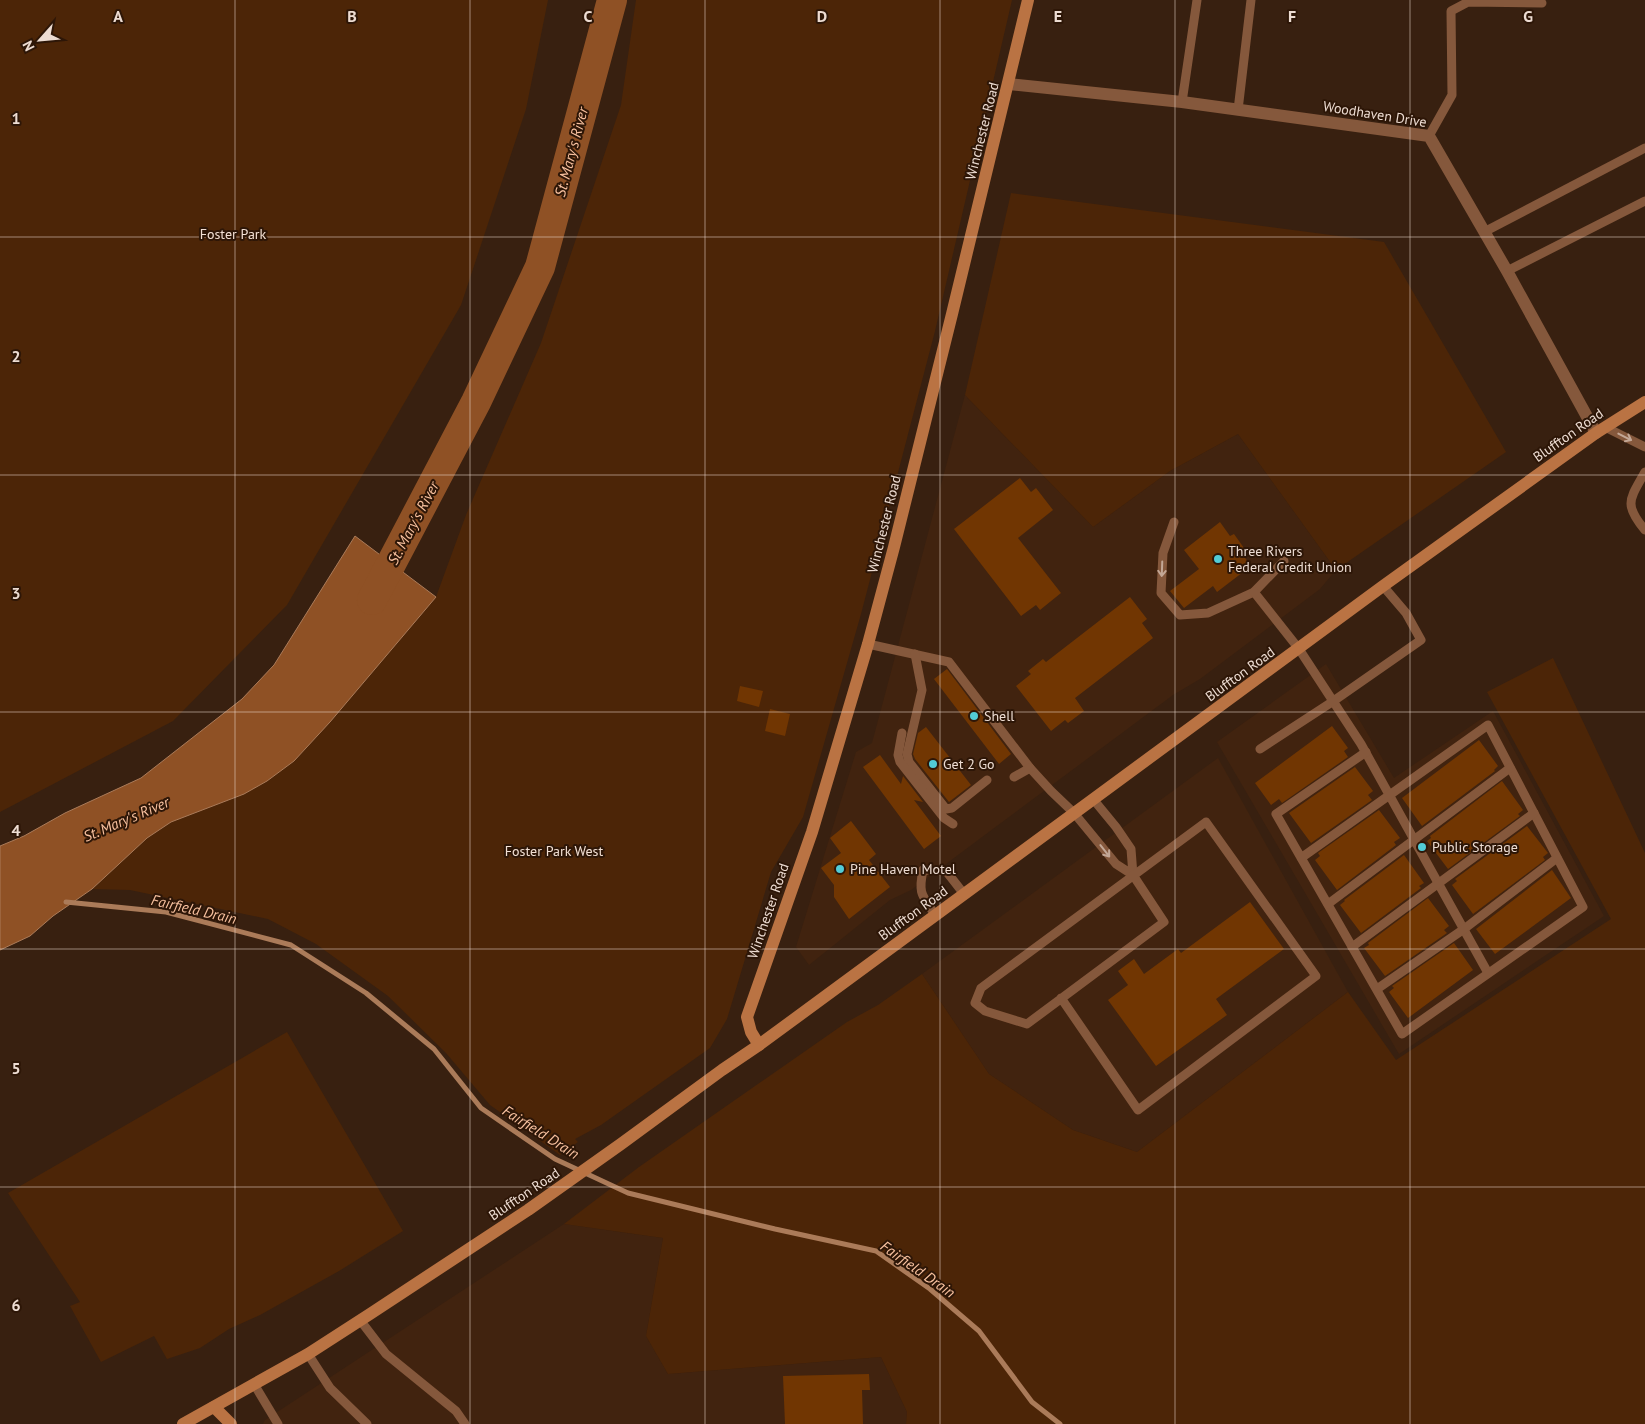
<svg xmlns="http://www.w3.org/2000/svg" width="1645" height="1424" font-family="'PT Sans',sans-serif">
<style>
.built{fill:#41230f}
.green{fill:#4c2507}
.water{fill:#8f5125;stroke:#ab7b59}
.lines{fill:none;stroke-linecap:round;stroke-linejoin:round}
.stream{stroke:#ab7b59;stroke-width:5}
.river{stroke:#8f5125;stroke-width:30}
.building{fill:#713602}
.lane{stroke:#85583c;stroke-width:9}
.street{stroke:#85583c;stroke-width:12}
.secondary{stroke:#ba7343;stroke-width:12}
.oneway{stroke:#c3a796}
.grid{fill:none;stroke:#eddcd2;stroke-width:1;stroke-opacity:0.55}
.poi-dot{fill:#52ccd6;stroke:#2d1607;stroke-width:2}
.labels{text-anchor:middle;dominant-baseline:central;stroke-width:4;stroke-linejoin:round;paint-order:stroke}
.street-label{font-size:14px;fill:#eddcd2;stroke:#2d1607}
.park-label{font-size:14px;fill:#f3e0d4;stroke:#2d1607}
.poi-label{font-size:14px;fill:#eddcd2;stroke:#2d1607;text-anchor:start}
.water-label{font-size:15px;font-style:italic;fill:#f8c19f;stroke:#2d1607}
.grid-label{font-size:16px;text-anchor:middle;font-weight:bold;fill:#eddcd2;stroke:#2d1607;stroke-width:4;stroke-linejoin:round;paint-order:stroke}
</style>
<rect width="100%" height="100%" fill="#382010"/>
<!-- built -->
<g class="built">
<path d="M965,395L1093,527L1170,471L1238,434L1336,570L1320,589L1200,679L1173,695L911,890L890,900L809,965L796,947L856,752L872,743Z"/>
<path d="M1326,664L1394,778L1493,711L1604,916L1399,1054L1217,742Z"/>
<path d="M1218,758L1348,992L1137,1152L1073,1130L989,1074L922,974Z"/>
<path d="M564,1224L663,1238L646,1336L668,1374L881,1357L907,1412L906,1424H263L265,1420Z"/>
</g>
<!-- green -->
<g class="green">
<path d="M0,0H548L526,109L461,305L287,605L173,721L0,812Z"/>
<path d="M636,0H1012L935,331L861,614L803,817L771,872L727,1019L710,1048L601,1125L575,1139L578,1142L560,1155L490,1105L446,1053L388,996L316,944L268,919L130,890L92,889L147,838L171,822L244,794L267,781L294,761L330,722L436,597L466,515L541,343L621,105Z"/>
<path d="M1011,193L1384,242L1506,452L1336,570L1238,434L1170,471L1093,527L965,395Z"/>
<path d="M1553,658L1645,853V1424H906L907,1412L881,1357L668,1374L646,1336L663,1238L564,1224L639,1167L847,1022L878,1005L922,974L989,1074L1073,1130L1137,1152L1348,992L1396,1060L1611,919L1487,692Z"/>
<path d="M287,1032L403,1231L339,1271L260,1315L229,1329L200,1348L167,1359L154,1336L101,1362L70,1306L80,1302L8,1193Z"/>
</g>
<!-- water -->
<path class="water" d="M355,536L436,597L330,722L294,761L267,781L244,794L171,822L147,838L92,889L53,916L30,936L0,950V846L24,836L65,813L141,778L242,699L274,665Z"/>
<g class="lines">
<!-- stream -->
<path class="stream" d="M66,902L166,912L291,945L366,993L434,1049L481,1108L555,1159L628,1193L775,1229L876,1251L930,1289L979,1331L1032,1402L1060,1424"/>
<!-- river -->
<path class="river" d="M372,600L476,402L540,267L612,0"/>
</g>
<!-- building -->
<g class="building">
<path d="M1020,478L1031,492L1036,488L1053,510L1018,538L1061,593L1040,610L1036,605L1021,616L954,529Z"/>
<path d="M1220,522L1230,536L1234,534L1244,548L1240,551L1251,566L1217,592L1213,586L1184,608L1170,591L1199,569L1184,550Z"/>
<path d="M1130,597L1147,619L1142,623L1153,638L1075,698L1084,711L1068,723L1065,720L1051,731L1016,686L1031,674L1028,671L1043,659L1046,662Z"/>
<path d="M947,669L1011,754L999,764L934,679Z"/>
<path d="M740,686L763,691L759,707L737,701Z"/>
<path d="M770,709L790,714L785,736L765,731Z"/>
<path d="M1332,726L1348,748L1344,751L1348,757L1282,803L1279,799L1271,805L1255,783Z"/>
<path d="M926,727L971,785L949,802L915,759L913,754L918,733Z"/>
<path d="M1479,740L1498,766L1494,770L1495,771L1422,826L1402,798Z"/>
<path d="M880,755L901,784L903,776L923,802L914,800L941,836L924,849L863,767Z"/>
<path d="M1355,767L1373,791L1368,795L1372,800L1311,843L1289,813Z"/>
<path d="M1502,781L1523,810L1518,814L1520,816L1448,869L1427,841L1431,838L1430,836Z"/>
<path d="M1379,810L1400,838L1394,842L1396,845L1337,890L1315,860L1320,856L1318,853Z"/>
<path d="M851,821L876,854L869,860L890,887L849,919L834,897V885L821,868L841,853L830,838Z"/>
<path d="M1527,826L1548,853L1543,857L1545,860L1473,914L1452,885L1457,881L1455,879Z"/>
<path d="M1404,855L1424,883L1419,886L1421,888L1361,933L1340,905L1345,901L1344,900Z"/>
<path d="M1552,870L1571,898L1495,954L1476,929Z"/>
<path d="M1428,898L1449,926L1444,930L1447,933L1385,976L1364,948L1369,945L1368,943Z"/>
<path d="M1250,902L1284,949L1216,999L1227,1015L1156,1066L1108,1000L1128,985L1118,971L1134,959L1144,974L1178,949L1181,953Z"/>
<path d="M1454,943L1473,970L1408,1018L1389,992L1394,988L1392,986Z"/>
<path d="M869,1374L870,1390H862L863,1424H785L783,1376Z"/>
</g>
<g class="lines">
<!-- lane -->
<g class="lane">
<path d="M1182,102L1197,0"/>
<path d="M1238,110L1251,0"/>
<path d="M1429,136L1452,95L1451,11L1468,2L1542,3"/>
<path d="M1484,232L1645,148"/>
<path d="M1507,271L1645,201"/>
<path d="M1605,427L1645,447"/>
<path d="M1645,472C1630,499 1623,504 1645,530"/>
<path d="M1174,522L1163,553L1161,593L1180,615L1208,613L1254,592L1284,561"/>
<path d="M1254,592L1299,649L1361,744L1488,973"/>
<path d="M868,644L949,662L1030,768L1051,791L1074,813L1116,864L1133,875L1131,849L1116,827L1093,799"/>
<path d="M915,654L922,690L907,754L909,762L946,809L952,808L987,780"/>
<path d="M902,733L898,755L900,762L944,818L953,824"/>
<path d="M1260,749L1332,702L1421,640L1406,613L1383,586"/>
<path d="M1014,777L1030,768"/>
<path d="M1301,858L1488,725L1583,907L1402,1034C1360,961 1318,888 1276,814L1366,752"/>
<path d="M1328,904L1510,768"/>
<path d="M935,915C922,895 918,894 923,870L946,871L964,894"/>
<path d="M1352,947L1534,813"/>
<path d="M1377,989L1464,929L1557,858"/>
<path d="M1061,998L1138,1110L1316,976L1206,822L981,988L975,1003L985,1011L1027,1024L1164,922L1133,875"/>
<path d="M360,1320L386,1354L456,1411L465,1424"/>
<path d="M308,1354L330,1388L367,1424"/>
<path d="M254,1384L278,1424"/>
</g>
<!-- street -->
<path class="street" d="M1009,84L1182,102L1429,136L1507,271L1596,433"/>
<!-- secondary -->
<g class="secondary">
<path d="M759,1045L751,1032L747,1017L812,832L868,644L894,547L952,314L1028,0"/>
<path d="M214,1407L231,1424"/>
<path d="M183,1424L308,1354L370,1314L528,1210L621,1144L722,1070L759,1045L1383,586L1596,433L1645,402"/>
</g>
</g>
<!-- one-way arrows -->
<defs><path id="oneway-shaft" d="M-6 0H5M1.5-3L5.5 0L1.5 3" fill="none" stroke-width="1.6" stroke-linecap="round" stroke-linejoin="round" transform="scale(1.25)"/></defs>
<g class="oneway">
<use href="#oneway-shaft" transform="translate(1625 437) rotate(27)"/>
<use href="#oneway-shaft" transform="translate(1162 569) rotate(92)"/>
<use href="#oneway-shaft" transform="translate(1105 851) rotate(52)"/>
</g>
<!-- grid -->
<path class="grid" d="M235,0V1424M470,0V1424M705,0V1424M940,0V1424M1175,0V1424M1410,0V1424M0,237H1645M0,475H1645M0,712H1645M0,949H1645M0,1187H1645"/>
<!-- markers -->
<g class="poi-dot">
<circle cx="1218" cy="559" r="5"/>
<circle cx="974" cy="716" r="5"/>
<circle cx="933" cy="764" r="5"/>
<circle cx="1422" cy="847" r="5"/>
<circle cx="840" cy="869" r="5"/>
</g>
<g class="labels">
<!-- street labels -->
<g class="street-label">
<text transform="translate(1375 114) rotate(9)">Woodhaven Drive</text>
<text transform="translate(982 131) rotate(-76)">Winchester Road</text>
<text transform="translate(1568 435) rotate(-35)">Bluffton Road</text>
<text transform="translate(884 524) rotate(-76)">Winchester Road</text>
<text transform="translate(1240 674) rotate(-36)">Bluffton Road</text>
<text transform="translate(768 911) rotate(-71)">Winchester Road</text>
<text transform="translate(913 913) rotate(-36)">Bluffton Road</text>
<text transform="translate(524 1194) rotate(-34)">Bluffton Road</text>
</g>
<!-- park labels -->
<g class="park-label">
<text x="233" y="234">Foster Park</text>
<text x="554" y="851">Foster Park West</text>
</g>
<!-- poi labels -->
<g class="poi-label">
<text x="1228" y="551">Three Rivers<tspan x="1228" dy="16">Federal Credit Union</tspan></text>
<text x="984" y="716">Shell</text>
<text x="943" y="764">Get 2 Go</text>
<text x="1432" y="847">Public Storage</text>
<text x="850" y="869">Pine Haven Motel</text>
</g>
<!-- water labels -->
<g class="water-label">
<text transform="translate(571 152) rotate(-75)">St. Mary's River</text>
<text transform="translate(413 523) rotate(-62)">St. Mary's River</text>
<text transform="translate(126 819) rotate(-23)">St. Mary's River</text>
<text transform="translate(194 909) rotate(13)">Fairfield Drain</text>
<text transform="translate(541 1132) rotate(32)">Fairfield Drain</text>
<text transform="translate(918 1269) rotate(35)">Fairfield Drain</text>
</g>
</g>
<g class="grid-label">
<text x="118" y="22">A</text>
<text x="352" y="22">B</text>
<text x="588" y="22">C</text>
<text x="822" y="22">D</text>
<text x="1058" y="22">E</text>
<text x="1292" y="22">F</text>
<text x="1528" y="22">G</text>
<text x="16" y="124">1</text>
<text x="16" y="362">2</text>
<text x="16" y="599">3</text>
<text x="16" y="836">4</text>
<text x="16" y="1074">5</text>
<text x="16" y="1311">6</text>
</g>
<!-- north arrow -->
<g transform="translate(40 40) rotate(243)" stroke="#2d1607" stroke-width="4" paint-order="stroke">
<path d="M0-4L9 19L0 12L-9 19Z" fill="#eddcd2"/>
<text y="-8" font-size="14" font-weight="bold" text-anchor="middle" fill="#eddcd2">N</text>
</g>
</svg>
